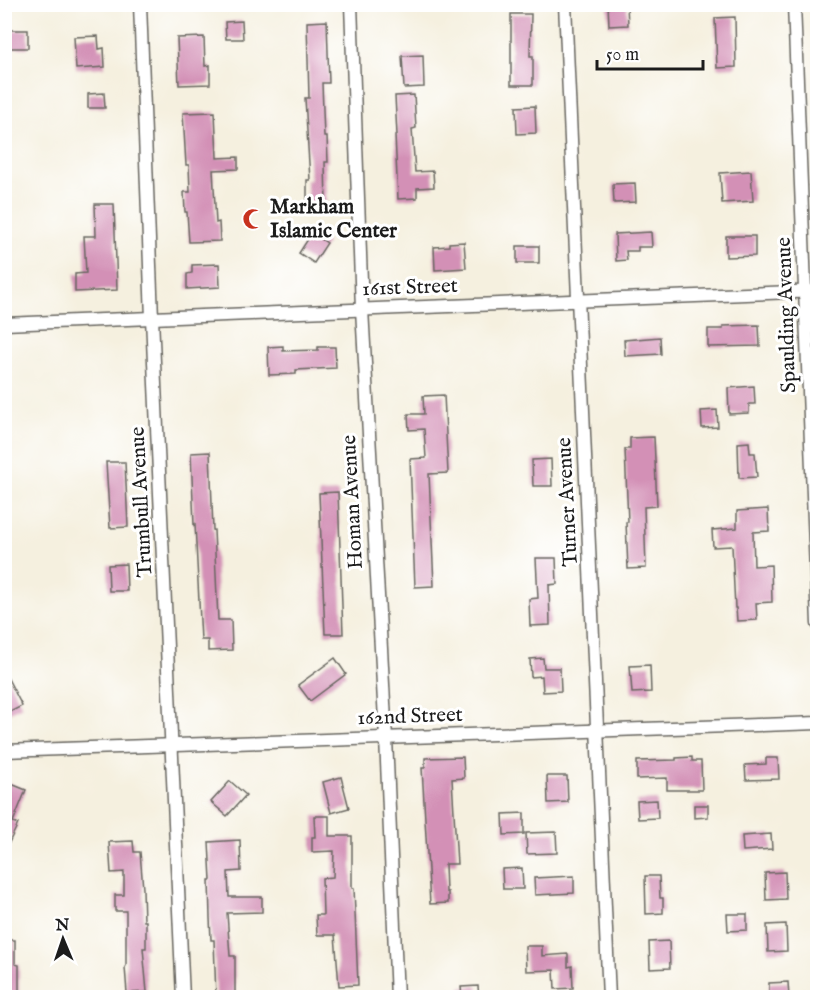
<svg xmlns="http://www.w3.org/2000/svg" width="822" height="1002" font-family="'IM FELL English',serif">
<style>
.building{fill:#d390b6}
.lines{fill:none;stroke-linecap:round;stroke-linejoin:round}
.street-casing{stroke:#686660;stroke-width:15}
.street{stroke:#fff;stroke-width:12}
.labels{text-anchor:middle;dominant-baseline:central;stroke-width:6;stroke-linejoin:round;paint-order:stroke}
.poi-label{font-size:21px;font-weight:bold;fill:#1c1c1c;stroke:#fff;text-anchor:start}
.street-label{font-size:21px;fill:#1c1c1c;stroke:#fff}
</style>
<rect width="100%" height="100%" fill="#fff"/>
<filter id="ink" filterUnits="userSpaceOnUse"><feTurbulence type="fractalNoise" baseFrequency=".0167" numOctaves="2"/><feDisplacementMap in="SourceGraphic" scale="12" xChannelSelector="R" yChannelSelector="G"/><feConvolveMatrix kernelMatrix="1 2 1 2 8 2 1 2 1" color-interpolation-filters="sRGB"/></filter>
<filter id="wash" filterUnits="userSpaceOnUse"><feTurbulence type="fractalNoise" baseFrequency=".008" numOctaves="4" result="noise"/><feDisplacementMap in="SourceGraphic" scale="24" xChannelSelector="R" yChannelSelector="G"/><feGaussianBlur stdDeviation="1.35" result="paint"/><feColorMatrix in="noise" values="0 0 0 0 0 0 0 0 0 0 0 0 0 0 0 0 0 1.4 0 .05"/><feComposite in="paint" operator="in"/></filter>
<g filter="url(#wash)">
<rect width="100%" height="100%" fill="#f5f0df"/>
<g id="blocks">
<!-- building -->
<g class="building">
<path d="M608,4H627L628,25L609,26Z"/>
<path d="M511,14H531L530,56H533V85H511Z"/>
<path d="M735,17L736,67L717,68L715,18Z"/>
<path d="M242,21L243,39H226L225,22Z"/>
<path d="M327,21L329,83H322L324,137H327L328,162H325L326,205H307V180H310L305,98H309L307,22Z"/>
<rect x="7" y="30" width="21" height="18"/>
<path d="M98,36L99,49L104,48L105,67L76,69L74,37Z"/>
<path d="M204,37L205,66L210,65V84L179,85L177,38Z"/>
<path d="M423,55L424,87L404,88L402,56Z"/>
<path d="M104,93L105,108H88V94Z"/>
<path d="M414,95L416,128L412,129L415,172L433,171L434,187L417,188V198L398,199L395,135H397L395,96Z"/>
<path d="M535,106L536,133L517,134L516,107Z"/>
<path d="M215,112L217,158L238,157V169L213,170L216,223L219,222L220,241L189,242L187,212H185L184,192H190L189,165H186L183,113Z"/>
<path d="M751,171L753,201L722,203L720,173Z"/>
<path d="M635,183L636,202L614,203L613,184Z"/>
<path d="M95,204H114L117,290L75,292V274L86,273L84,236H96Z"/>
<path d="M651,232L652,247H638V251H626L627,260L616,261L615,234Z"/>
<path d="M312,233L327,243L314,263L299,253Z"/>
<path d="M726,236H755V256L726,257Z"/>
<path d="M464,242L466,268L435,270L434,247L449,246V243Z"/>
<rect x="517" y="246" width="22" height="17"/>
<path d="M219,264L220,287L187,289V274L192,273V265Z"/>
<path d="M759,325L760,346L708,347V329H723V326Z"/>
<path d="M660,337L661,354L625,356L624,340Z"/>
<path d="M283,346V351L318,350V347H335L336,368L296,370V374L269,375L268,347Z"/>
<path d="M754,386L755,404H749V413L729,414L728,388Z"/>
<path d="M444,395L448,473L429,474L434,586L415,587L410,459L426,458L424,429L409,430L408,414H424L423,396Z"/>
<path d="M717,410L718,427L702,428L701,411Z"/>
<path d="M654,437L657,506L644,507L646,568L628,569L626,522H628L625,449H630V438Z"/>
<path d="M749,442L750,453H755L757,477L739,478L738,443Z"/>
<path d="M210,452L213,530H214L218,620H231L232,650L208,651V640H201L195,524L194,525L191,453Z"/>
<path d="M551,459L552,486H533L532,460Z"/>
<path d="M106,462H125L128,527L110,528Z"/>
<path d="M338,492L343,634H325L319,493Z"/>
<path d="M768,509L769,531L753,532L754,566L771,565L772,602L756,603L757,620L737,621L736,608H735L732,546L713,547L712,530L737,528V511Z"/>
<path d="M536,558H556L557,584L549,585L550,625L530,626L529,599L538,598Z"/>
<path d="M126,564L127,591H109L108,565Z"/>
<path d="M335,658L346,674L310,701L298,685Z"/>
<path d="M543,658L544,668H560L561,691L543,692L542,676L531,677L530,659Z"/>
<path d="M650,665L651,692L632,693L630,666Z"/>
<path d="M4,671L22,706L4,715Z"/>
<path d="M463,757L464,778L452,779L457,864H445L446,892H448V903L430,904L422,768H425V758Z"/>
<path d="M692,757V761H701L702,790H667V778L637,779V761L676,760V758Z"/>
<path d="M766,758H778L779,779L746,780L745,765L766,764Z"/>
<path d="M547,776H567L568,802L548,803Z"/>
<path d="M341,777L349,808L331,813L323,782Z"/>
<path d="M230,781L246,795L227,816L211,802Z"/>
<path d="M9,783L26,790L13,822L18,824L4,853V794Z"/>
<path d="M657,800L658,818L638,819L637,801Z"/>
<path d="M694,805H708V817L694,818Z"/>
<path d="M524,813V834L504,835L503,814Z"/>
<path d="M314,816H329V836H352V888H354L358,985L339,986L335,935H317L316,915H323L322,878L333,877L334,851L312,852V837H315Z"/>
<path d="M556,832L557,853L527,854L526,833Z"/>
<path d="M771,834L772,849L743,851L742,836Z"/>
<path d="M240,840L241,871L228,872L229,897H262V912L227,913L230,956H235V998H216L214,940H211L210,918L209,880H211L209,842Z"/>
<path d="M133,841L134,852H140L143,889L144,921H146V948H143L147,992L127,993L125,967L126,966V911H115V895H124V872L111,873L109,842Z"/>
<path d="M522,868L523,889H503L502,869Z"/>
<path d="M785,872L786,899L766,900L765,873Z"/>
<path d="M574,876V893L535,895L534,878Z"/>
<path d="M645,876H659L660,898H663V913L646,914Z"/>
<path d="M727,914H747V930L728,931Z"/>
<path d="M786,924L787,951L768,952L767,925Z"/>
<path d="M4,940H15V964L19,965V993H4Z"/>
<path d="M669,941L670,968L650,969L649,942Z"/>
<path d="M525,946H542V956L568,954V967L572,966L573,988L555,989L554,970L526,971Z"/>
<path d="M788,982L789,998H769V983Z"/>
<path d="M478,986L479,998H462L461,987Z"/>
</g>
</g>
</g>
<g filter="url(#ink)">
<use href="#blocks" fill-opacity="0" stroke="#686660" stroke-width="1.5"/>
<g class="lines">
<!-- street casing -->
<g class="street-casing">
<g id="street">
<path d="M140,4L152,318L183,998"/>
<path d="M351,4L362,309L386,738L397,998"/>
<path d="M565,4L609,998"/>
<path d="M794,4L818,624"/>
<path d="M4,324L818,291"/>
<path d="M4,751L818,723"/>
</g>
</g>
<!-- street -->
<use href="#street" class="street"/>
</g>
</g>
<!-- icons -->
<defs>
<g id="mosque-bare" transform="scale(1.62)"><path d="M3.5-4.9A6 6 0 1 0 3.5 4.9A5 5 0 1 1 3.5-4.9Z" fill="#c8321e" stroke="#fff" stroke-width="2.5" paint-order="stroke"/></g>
</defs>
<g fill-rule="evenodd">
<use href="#mosque-bare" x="253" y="219"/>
</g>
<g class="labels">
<!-- poi labels -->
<g class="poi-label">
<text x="270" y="207">Markham<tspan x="270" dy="24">Islamic Center</tspan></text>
</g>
<!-- street labels -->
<g class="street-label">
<text transform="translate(410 288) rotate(-2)">161st Street</text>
<text transform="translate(787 315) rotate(-92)">Spaulding Avenue</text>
<text transform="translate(142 502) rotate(-93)">Trumbull Avenue</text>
<text transform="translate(353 502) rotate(-93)">Homan Avenue</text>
<text transform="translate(568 502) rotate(-93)">Turner Avenue</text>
<text transform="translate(410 717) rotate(-2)">162nd Street</text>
</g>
</g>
<!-- margin -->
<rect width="822" height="1002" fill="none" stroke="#fff" stroke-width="24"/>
<!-- north arrow -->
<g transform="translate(63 939) rotate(358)" stroke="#ffffff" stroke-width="4.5" paint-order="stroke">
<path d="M0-4.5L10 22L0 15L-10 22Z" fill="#1c1c1c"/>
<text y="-9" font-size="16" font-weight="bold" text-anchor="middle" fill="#1c1c1c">N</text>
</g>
<!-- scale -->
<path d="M597 60v9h106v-9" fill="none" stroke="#1c1c1c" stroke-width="3"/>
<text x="606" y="60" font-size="18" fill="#1c1c1c" stroke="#ffffff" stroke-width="4.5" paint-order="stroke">50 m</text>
</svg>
